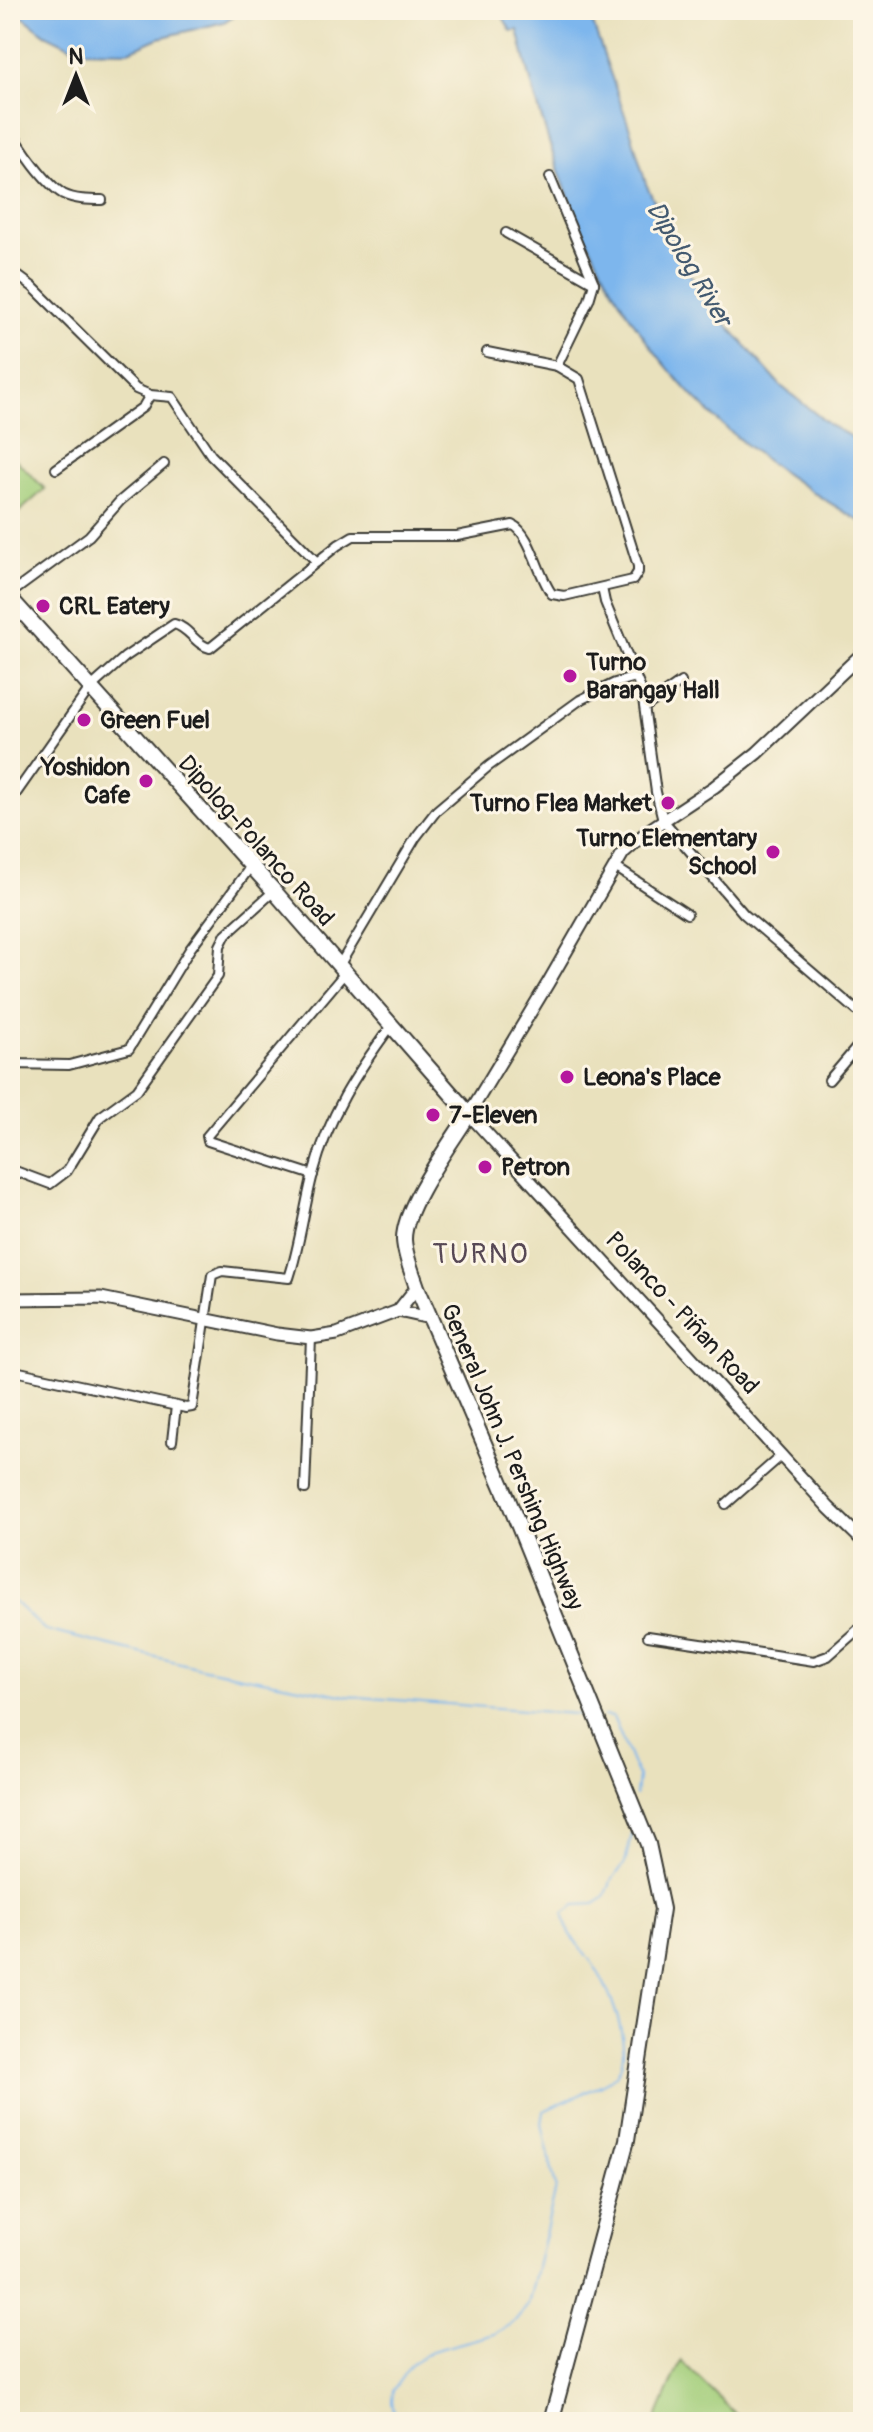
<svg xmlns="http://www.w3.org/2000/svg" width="873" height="2432" font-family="Pangolin,sans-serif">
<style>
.green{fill:#a3ce7a;stroke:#60754b;stroke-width:2}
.water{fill:#7db6ed;stroke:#4c6984;stroke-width:2}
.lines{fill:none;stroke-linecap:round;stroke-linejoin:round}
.stream{stroke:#7db6ed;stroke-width:2}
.minor-casing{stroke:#3b3a34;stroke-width:12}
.secondary-casing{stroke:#3b3a34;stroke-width:15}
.trunk-casing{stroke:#3b3a34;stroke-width:18}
.minor{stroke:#fff;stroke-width:8}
.secondary{stroke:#fff;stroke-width:11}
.trunk{stroke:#fff;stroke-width:14}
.poi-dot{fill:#b5179e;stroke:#fcf5e5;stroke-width:3}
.labels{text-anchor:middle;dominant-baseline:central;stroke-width:6;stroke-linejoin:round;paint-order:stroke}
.poi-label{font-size:24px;font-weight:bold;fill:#1c1c1c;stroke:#fcf5e5;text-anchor:start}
.street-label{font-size:24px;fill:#1c1c1c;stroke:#fcf5e5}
.water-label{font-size:26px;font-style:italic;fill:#435a70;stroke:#fcf5e5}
.quarter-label{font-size:28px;letter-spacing:2px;fill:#574855;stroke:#fcf5e5}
</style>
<rect width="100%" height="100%" fill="#fcf5e5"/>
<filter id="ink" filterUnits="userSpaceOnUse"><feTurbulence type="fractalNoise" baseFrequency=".0125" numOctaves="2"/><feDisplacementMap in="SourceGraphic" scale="16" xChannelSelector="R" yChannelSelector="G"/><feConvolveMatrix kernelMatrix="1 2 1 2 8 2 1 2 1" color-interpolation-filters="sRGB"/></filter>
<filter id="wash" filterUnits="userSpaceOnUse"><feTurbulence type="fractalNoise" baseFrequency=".006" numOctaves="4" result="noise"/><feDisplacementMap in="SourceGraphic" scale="32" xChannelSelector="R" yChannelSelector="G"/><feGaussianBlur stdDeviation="1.8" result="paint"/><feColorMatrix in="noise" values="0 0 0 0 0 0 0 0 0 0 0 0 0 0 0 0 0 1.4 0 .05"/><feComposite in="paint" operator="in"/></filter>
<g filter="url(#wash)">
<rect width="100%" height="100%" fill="#e9e1bd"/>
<!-- green -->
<g class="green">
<path d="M13,457L45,489L10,520V459Z"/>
<path d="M681,2361L744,2422H655Z"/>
</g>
<!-- water -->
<g class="water">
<path d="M14,10H242L224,22L159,38L129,51L78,50L45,34Z"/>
<path d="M499,10H588L631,132L646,184L686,269L730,328L781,386L831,426L863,443V523C811,492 758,459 714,417C602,313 552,175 518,30L511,31Z"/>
</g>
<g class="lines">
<!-- stream -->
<g class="stream">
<path d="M10,1598L45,1630L205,1669L347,1696L587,1715"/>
<path d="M604,1716L613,1717L638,1777L636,1795"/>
<path d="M396,2422L392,2402L393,2390L412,2363L432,2351L494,2334L514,2322L528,2305L556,2188L542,2124L544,2111C558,2103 608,2085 616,2075C636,2048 608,1984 590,1960C579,1945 564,1931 564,1913L575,1905L594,1904L605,1897L611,1881L625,1863L634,1826"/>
</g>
</g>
</g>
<g filter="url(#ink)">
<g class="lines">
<!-- minor casing -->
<g class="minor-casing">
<g id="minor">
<path d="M10,128C20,147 45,183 63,194C75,200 89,200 102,200"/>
<path d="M550,177L594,283"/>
<path d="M506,233L594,283L589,300L557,366"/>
<path d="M10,270L33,287L136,389L150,395L172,397L211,455L317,562"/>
<path d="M56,469L143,407L150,395"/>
<path d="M602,588L605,602L642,692L656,792L663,820L744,914L863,1016"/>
<path d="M10,594L89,536L120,501L164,464"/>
<path d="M645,707L681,682"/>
<path d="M10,802L90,688L125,657L174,624C189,627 195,645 210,648L338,545L353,536H457L513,525C531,534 538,576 552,594L564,596L633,580L638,572V566L579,379L557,366L487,352"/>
<path d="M615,867L687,914"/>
<path d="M339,966L416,837L437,810L489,766L580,700L615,683L636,677"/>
<path d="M10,1064L69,1065L129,1049L190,949L251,866"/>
<path d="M829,1080L863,1040"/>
<path d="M10,1169L50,1184L67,1171L100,1117L137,1090L218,976L220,946L226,934L274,891"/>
<path d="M313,1175L208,1141L207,1136L344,974"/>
<path d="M10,1370L186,1408L192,1407L212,1275L222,1271L289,1278C300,1245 304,1208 313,1174C329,1115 355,1075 391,1026"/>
<path d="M172,1441L176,1406"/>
<path d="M305,1489L311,1338"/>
<path d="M726,1504L782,1455"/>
<path d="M648,1636L814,1661L828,1656L863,1625"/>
</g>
</g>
<!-- secondary casing -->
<g class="secondary-casing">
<g id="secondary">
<path d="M863,653L757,753L714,787L649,830L623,853L548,983L469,1114L829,1508L863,1541"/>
<path d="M10,1299L101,1298L277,1334L311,1338L337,1334L398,1311L417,1287"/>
<path d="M398,1311L430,1318"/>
</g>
</g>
<!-- trunk casing -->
<g class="trunk-casing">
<path id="trunk" d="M10,598L274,891L469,1114C451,1143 403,1207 404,1240C405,1256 412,1272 417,1287L507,1497L648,1844L662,1909L627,2140L551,2422"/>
</g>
<!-- minor -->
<use href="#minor" class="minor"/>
<!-- secondary -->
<use href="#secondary" class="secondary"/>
<!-- trunk -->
<use href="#trunk" class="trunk"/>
</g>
</g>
<!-- markers -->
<g class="poi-dot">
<circle cx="43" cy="606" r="8"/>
<circle cx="570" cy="676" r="8"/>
<circle cx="84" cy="720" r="8"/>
<circle cx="146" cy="781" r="8"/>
<circle cx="668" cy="803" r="8"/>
<circle cx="773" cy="852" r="8"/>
<circle cx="567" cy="1077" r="8"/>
<circle cx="433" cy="1115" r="8"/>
<circle cx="485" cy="1167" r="8"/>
</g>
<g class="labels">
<!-- poi labels -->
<g class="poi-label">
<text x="59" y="606">CRL Eatery</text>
<text x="586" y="662">Turno<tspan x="586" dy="28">Barangay Hall</tspan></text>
<text x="100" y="720">Green Fuel</text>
<text x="130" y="767" text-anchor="end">Yoshidon<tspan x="130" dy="28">Cafe</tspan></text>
<text x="652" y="803" text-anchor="end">Turno Flea Market</text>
<text x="757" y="838" text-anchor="end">Turno Elementary<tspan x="757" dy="28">School</tspan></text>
<text x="583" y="1077">Leona's Place</text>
<text x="449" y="1115">7-Eleven</text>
<text x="501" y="1167">Petron</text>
</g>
<!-- street labels -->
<g class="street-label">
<text transform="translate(256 841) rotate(48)">Dipolog-Polanco Road</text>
<text transform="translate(682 1313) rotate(47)">Polanco - Piñan Road</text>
<text transform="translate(512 1457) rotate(67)">General John J. Pershing Highway</text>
</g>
<!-- water labels -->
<g class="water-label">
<text transform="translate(689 264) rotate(59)">Dipolog River</text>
</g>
<!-- quarter labels -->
<g class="quarter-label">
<text x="481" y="1254">TURNO</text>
</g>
</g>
<!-- margin -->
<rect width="873" height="2432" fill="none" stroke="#fcf5e5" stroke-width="40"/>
<!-- north arrow -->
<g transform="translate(76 76)" stroke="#fcf5e5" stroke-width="6" paint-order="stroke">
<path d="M0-6L14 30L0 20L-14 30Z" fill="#1c1c1c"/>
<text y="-12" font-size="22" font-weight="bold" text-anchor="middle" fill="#1c1c1c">N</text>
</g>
</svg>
